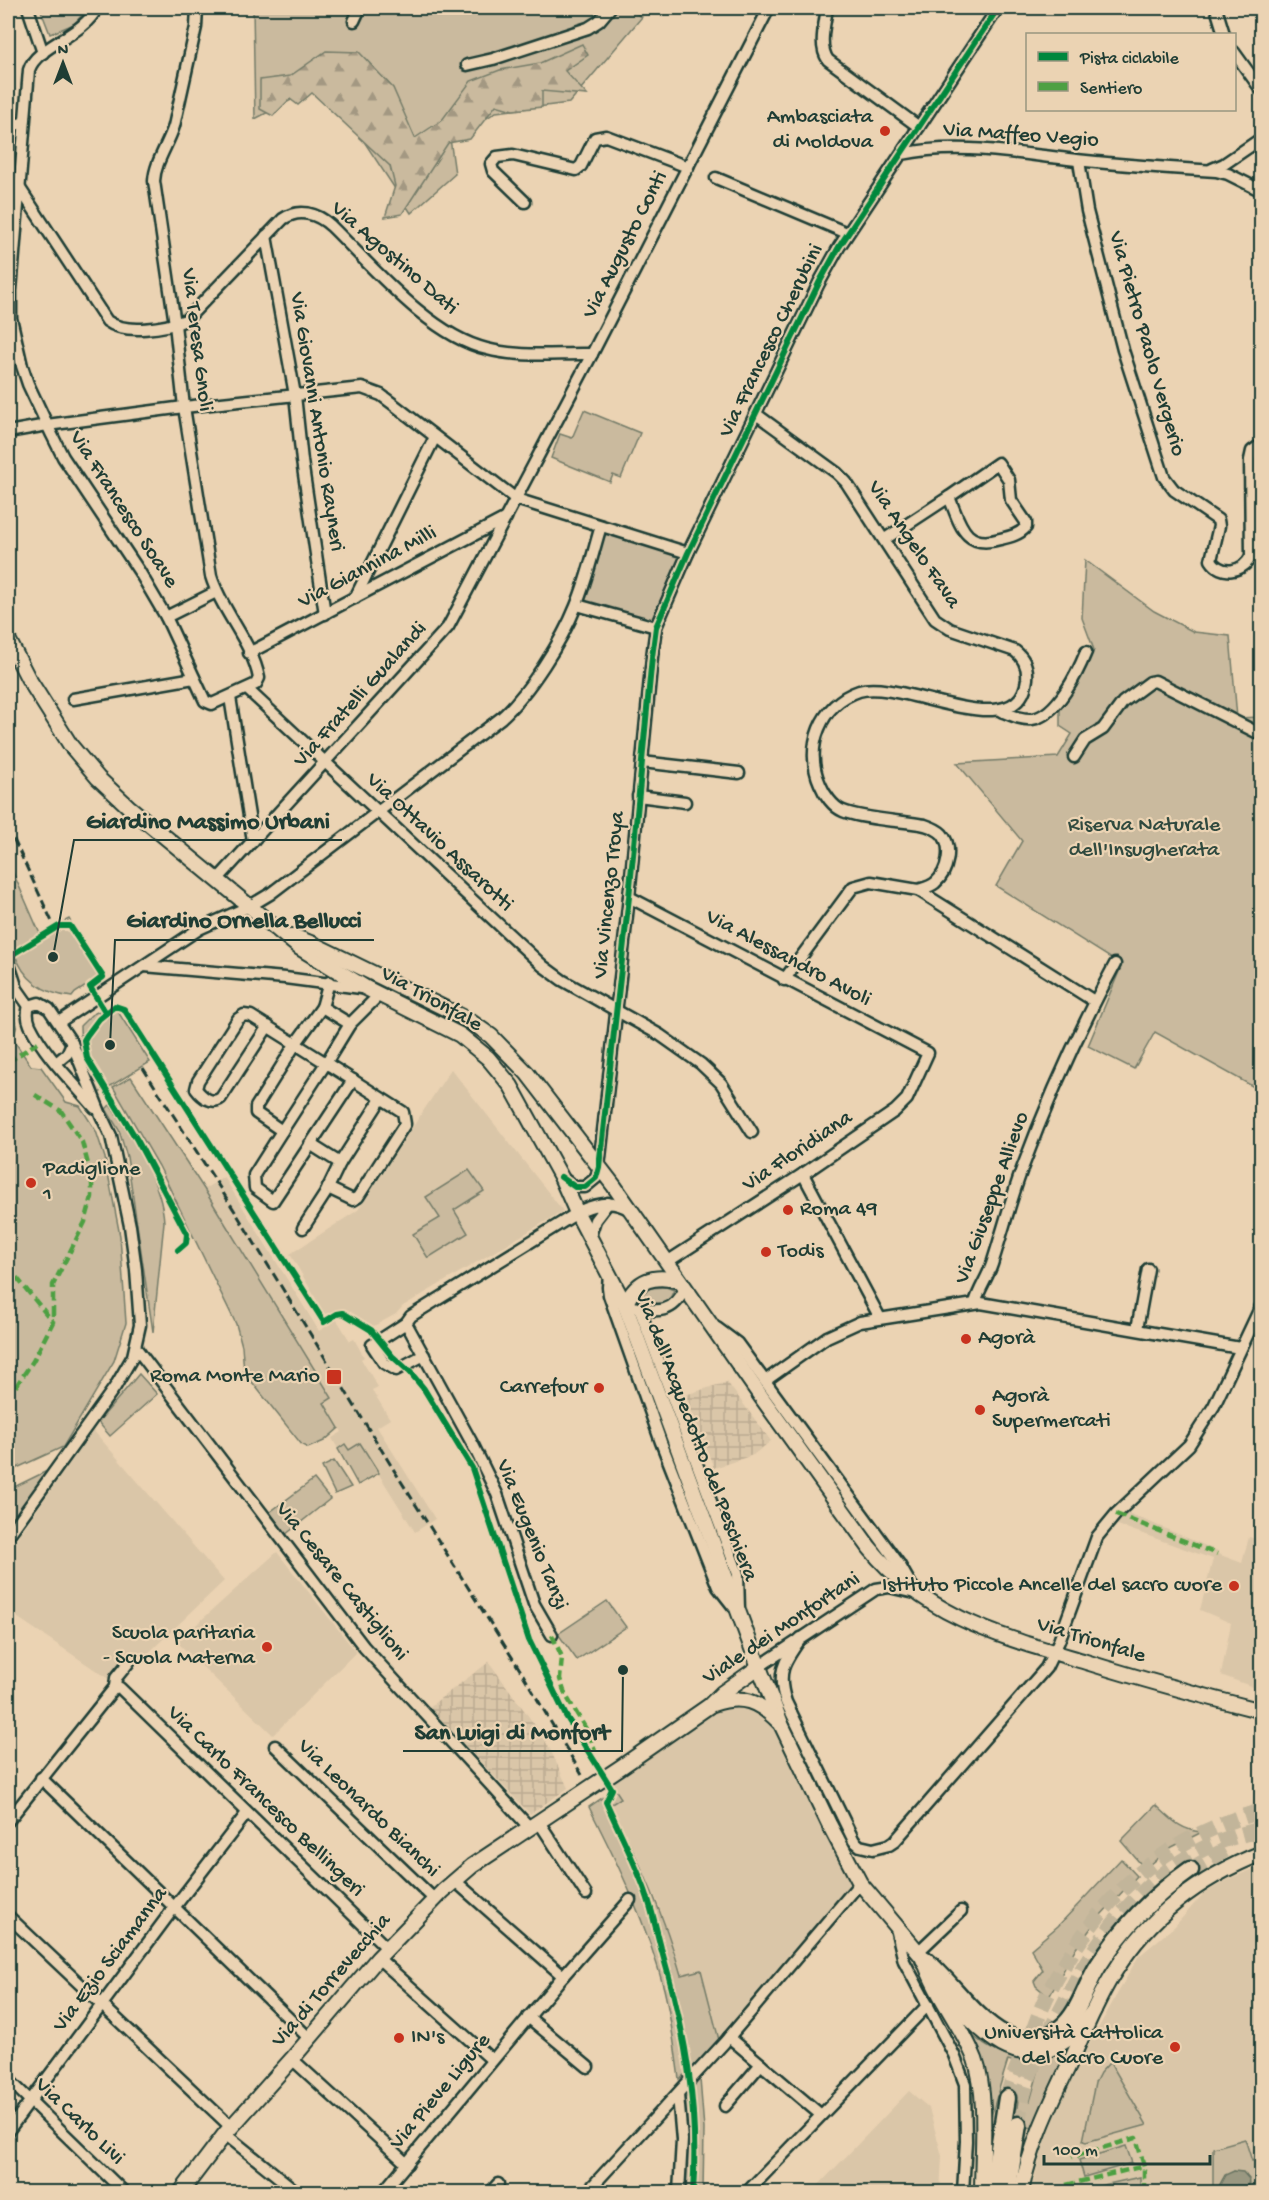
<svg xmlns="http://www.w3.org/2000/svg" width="1269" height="2200" font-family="'Gochi Hand',sans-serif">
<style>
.built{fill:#dac6a8}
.industrial{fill:url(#industrial-grid)}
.green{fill:#caba9e;stroke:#747c69;stroke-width:1.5;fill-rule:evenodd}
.forest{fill:url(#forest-firs);stroke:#747c69;stroke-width:1.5}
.water{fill:#9a9881;stroke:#697462;stroke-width:1.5}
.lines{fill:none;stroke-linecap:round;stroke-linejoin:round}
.highway-tunnel{stroke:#c2b59a;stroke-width:16;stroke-dasharray:16 8;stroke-linecap:butt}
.minor-casing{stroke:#1f3d34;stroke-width:15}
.major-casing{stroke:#1f3d34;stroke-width:18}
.highway-casing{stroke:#1f3d34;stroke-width:21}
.minor{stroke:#ebd3b3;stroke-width:10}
.major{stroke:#ebd3b3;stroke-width:14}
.highway{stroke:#ebd3b3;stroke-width:16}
.rail{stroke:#1f3d34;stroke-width:3;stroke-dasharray:9 4.5;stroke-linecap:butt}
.quiet{stroke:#4da043;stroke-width:4.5;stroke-dasharray:9 4.5;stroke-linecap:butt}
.cycleway-casing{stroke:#ebd3b3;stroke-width:10}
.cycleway{stroke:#00873e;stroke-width:6}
.poi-dot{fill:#c8321e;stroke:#ebd3b3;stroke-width:2}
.labels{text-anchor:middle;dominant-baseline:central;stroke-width:4.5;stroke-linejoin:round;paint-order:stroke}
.poi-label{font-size:22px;fill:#1f3d34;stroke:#ebd3b3;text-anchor:end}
.street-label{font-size:22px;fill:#1f3d34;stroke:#ebd3b3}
.park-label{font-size:22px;fill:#304a3f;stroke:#ebd3b3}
.leader{fill:none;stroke:#1f3d34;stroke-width:2}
.callout-dot{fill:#1f3d34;stroke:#ebd3b3;stroke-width:2}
.callout-label{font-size:24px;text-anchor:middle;font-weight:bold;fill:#1f3d34;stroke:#ebd3b3;stroke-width:4.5;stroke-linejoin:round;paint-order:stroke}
</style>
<defs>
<pattern id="industrial-grid" width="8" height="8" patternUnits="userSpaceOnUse" patternTransform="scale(1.5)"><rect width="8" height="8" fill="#dac6a8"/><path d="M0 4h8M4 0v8" fill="none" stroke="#bbab91"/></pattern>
<pattern id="forest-firs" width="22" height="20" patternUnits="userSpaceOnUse" patternTransform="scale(1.5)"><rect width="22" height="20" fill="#caba9e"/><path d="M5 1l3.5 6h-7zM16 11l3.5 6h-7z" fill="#a39882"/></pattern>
</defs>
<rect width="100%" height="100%" fill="#ebd3b3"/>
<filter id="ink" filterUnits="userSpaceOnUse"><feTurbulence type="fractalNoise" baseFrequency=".0167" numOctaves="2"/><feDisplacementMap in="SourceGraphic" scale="12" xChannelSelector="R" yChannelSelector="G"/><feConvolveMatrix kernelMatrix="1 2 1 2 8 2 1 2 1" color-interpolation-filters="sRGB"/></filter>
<g filter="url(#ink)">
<!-- built -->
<g class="built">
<path d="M451,1069L563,1211L403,1306L396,1314L374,1326L345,1309L325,1314L290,1254L358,1210Z"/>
<path d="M224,1177L319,1331L337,1320L350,1341L354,1339L364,1357L361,1359L378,1387L372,1390L390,1419L377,1427L435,1519L415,1532L360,1444L349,1450L345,1444L338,1449L332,1438L342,1432L324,1403L332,1397L204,1189Z"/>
<path d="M93,1430L224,1581L116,1684L8,1611V1551Z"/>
<path d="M1121,1510L1218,1551V1554L1242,1563L1249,1537L1261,1541V1690L1221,1675L1231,1623L1200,1610L1213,1559L1115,1524Z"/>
<path d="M277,1552L356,1652L273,1735L177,1642Z"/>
<path d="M738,1705L753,1709L780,1733L851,1883L719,2040L701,1971L682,1975L658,1903L635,1851L610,1805L621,1798L615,1789V1778L712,1712L723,1706Z"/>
<path d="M1261,1866V2192H1031L1042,2149L1071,2077L1138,1957L1175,1926L1203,1894L1231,1878Z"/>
<path d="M909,2091L929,2108L942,2156L940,2192H812Z"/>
</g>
<!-- industrial -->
<g class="industrial">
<path d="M727,1382L771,1441L753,1455L714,1468L685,1395Z"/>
<path d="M489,1662L537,1728L550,1749L568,1788L530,1814L429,1707Z"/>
</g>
<!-- green -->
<g class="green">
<path d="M40,8H88L74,24L50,34Z"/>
<path d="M253,8H402L414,13L420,8H628L642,17L569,103L496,112L475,126L449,131L455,174L411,213L359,134L337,76L255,119Z"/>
<path d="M584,410L640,433L621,478L613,475L610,482L551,458L560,434L572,438Z"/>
<path d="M604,531L681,554L651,621L582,600Z"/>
<path d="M1085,560L1154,611L1194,632L1230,636L1237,718L1261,717V1091L1155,1032L1134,1069L1088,1046L1121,967L1109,957L996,886L1022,841L957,763L1058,757L1072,734L1060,726V710L1094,650L1082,618Z"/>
<path d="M8,861L40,934L69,919L103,975L75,993L72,997C0,989 7,918 8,861Z"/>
<path d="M113,1004L150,1062L96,1095L81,1053L80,1026L91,1015Z"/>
<path d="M8,1007L17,1025L13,1039L31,1066L41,1067L66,1102L80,1106L96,1131L105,1158L120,1236L126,1323L114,1361L63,1447L8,1472Z"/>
<path d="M131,1077L204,1189L332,1398L324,1403L339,1428L324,1441L308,1448L302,1445L244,1372L242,1346L236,1324L159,1166L113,1087Z"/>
<path d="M110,1105C132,1138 162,1182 164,1222L153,1332L127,1157L119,1130L106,1109Z"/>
<path d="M469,1170L484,1191L454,1210L468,1233L428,1258L413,1234L440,1218L426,1197Z"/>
<path d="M666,1287L674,1290C666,1311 653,1304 637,1295L639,1292L649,1288Z"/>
<path d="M139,1374L157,1394L110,1436L98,1422Z"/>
<path d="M360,1443L379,1473L358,1485L338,1449L345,1444L349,1450Z"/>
<path d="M334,1461L351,1487L335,1494L322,1467Z"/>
<path d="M49,1470L10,1521L8,1526V1490Z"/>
<path d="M314,1479L330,1499L285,1535L270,1512Z"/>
<path d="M607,1601L626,1627L577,1660L558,1634Z"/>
<path d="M615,1789L621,1798L610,1805C640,1860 664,1915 681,1975L701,1970L719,2040L697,2064L679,2079C675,2048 671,2018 664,1989C647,1924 619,1866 589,1807Z"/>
<path d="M1156,1805C1171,1819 1181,1831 1202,1832L1172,1847L1145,1869L1121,1841Z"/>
<path d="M1121,1859L1137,1876L1100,1916L1074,1951L1049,1997L1036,1986L1034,1981L1043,1970L1031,1949L1058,1926Z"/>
<path d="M966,2029C987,2051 1016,2065 1047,2057C1054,2055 1061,2050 1068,2049L1032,2128L1015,2123L1018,2100L997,2096L990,2120C990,2083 984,2061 966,2029ZM1008,2060L1039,2069L1030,2101L998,2092Z"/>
<path d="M1110,2062L1147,2125L1086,2142L1083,2141L1095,2083L1100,2073Z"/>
<path d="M700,2079L704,2129L703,2192H683L682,2102Z"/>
<path d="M1245,2139L1252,2161L1261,2158V2192H1247L1249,2183L1246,2175L1234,2171L1223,2179L1216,2192H1213V2148Z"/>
<path d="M1126,2146L1132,2163L1084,2177L1079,2160Z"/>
<path d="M1140,2177V2192H1072Z"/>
</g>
<!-- forest -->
<path class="forest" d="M582,44L588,55L565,71L587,95L542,91V107L513,110L496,105L470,139L448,143L402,214L385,217L395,186L390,166L312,93L298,105L290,99L273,116L260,109V80L290,76L326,51L359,52L393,88L415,138L442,120L471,81L500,70L540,63Z"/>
<!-- water -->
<path class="water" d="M1234,2171L1243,2172L1249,2179L1247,2192H1216L1225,2175Z"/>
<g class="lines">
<!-- highway-tunnel -->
<g class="highway-tunnel">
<path d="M1190,1870L1230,1847"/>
<path d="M1007,2098C1013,2075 1022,2056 1032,2034C1038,2019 1043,2002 1051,1988C1100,1897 1161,1839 1262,1811"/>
<path d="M1018,2125C1022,2081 1039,2052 1059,2014C1068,1998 1075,1981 1085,1965C1115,1916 1156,1871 1209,1846C1226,1838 1244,1834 1262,1829"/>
</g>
<!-- minor casing -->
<g class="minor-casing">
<g id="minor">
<path d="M28,8L43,53"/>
<path d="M97,8C83,36 36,46 29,70L11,291V318L22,366L28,384L52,435L63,457L139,571L166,617"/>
<path d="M197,8L196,27L174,126C168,145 155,162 154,181L175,324L184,407L211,576C222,612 252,642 259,678L256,684L212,704L205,701L166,617L216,592"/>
<path d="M827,8C825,24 818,46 828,60L919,127"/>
<path d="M1216,8L1224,34"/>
<path d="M354,21L360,8"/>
<path d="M1234,52L1262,91"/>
<path d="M467,65L493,59L588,28L599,21L610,8"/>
<path d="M8,126L23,123"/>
<path d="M902,154C957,142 1013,153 1068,159C1117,165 1166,168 1216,171L1228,174L1262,191"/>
<path d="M1079,161L1087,211L1123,350L1164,477L1174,490L1218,520L1219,526L1211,560C1221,576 1243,573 1251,556L1250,460L1252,451L1262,444"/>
<path d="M1212,169L1224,164L1262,138"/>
<path d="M716,178L847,233"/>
<path d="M19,187L107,321C125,335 166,328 186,320L283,219C299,208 317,213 331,226C372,266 430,336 487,349C521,358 558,353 592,354"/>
<path d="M525,202L493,171L491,164L497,157L513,155L576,170L581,166L595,138L606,136L688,167"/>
<path d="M266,236L295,395L302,461L325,614"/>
<path d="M756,414L837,473L846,482L935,619L950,629L1015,651C1024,658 1028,668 1027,679C1019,749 900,677 859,691C820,704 804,748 820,784C824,794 833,807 843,811C862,819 903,821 925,825C931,827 937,829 942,834C953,847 948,872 935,883C930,887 924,888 918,890L871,882L853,887L784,980"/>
<path d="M8,432L47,425L184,407L362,388L381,395L393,404L516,499L688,553"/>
<path d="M998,463L1009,480L1011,500L1026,522V527C1019,535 1009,537 1000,539C964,550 960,523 949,497Z"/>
<path d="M885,539L949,497"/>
<path d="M355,598L435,437"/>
<path d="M577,605L656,627"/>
<path d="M249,653L506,518"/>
<path d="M247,689L543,966L562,980L660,1035L701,1064L721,1083L752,1132"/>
<path d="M230,697L253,841"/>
<path d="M73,699L194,678"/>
<path d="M1001,711C1011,715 1021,720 1032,719C1057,716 1078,672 1086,652"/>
<path d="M1074,757L1085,740L1103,729L1123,702L1150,682L1155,681L1262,735"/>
<path d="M642,762L739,773"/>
<path d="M638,796L685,802"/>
<path d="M218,879L448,627L592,354L769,8"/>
<path d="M918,890L1094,1001"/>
<path d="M629,897L928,1053L907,1099L895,1111L803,1174L667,1262"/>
<path d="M8,961L17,989L29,1006"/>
<path d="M144,966L285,978L361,988"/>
<path d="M29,1006C27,1012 27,1018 30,1025C45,1056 73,1082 95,1108"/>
<path d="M59,1022L199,929L250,906L270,894L501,718C529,693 562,641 576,606C587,580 593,552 601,526"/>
<path d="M350,1024L379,995"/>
<path d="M268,1026L221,1098C212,1105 202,1097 196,1089L198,1081L238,1019L244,1015L251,1016L326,1063L282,1131L256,1113V1107L296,1043L322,1007"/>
<path d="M56,1063L67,1054L72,1043"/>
<path d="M282,1131L254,1175L255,1188L273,1201L353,1080"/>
<path d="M310,1144L340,1163L381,1099"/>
<path d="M803,1174L880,1318"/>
<path d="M561,1177L575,1187H585L596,1178L599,1167L629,897L652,657L656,627L688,553L819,283L839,247L998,8"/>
<path d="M328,1188L353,1200L358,1197L405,1124L403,1112L326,1063L350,1024L322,1007L329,982"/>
<path d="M303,1228L325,1194L340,1163"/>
<path d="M590,1236L595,1220L608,1203"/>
<path d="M609,1275L608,1287L609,1295L661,1442L714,1577L718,1587L733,1606"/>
<path d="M975,1303C979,1288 989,1276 993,1261C1003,1230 1011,1199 1022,1169C1048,1099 1079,1030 1115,964"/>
<path d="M634,1307C658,1313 674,1313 685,1288"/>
<path d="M639,1308L738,1574L739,1610"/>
<path d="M406,1323L411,1316L582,1210C599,1203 614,1200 630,1210"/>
<path d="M717,1328L737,1343L899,1564L911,1585"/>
<path d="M1137,1329L1148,1269"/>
<path d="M136,1348L364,1647L530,1828"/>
<path d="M424,1355L396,1370L384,1363L372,1345L406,1323L473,1445L497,1494L534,1604L552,1635"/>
<path d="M765,1381L827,1337L860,1322L981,1303L1240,1348"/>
<path d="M8,1536L115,1387L133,1356L140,1325L136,1270L130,1226L111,1136L101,1115L72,1043L49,1009L39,1003L29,1006"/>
<path d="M801,1638C784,1662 776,1672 786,1702L854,1841L860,1846L873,1849L889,1845L895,1841L1046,1668L1059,1641L1097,1537L1116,1514L1189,1445L1214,1406L1262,1304"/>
<path d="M760,1666L876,1589L889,1587L915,1593"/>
<path d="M115,1687L120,1688L387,1948"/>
<path d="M275,1746L434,1899"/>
<path d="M41,1778L310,2039"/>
<path d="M8,1821L115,1687L116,1678L129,1662"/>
<path d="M539,1822L586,1894"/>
<path d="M454,1880L563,1976"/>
<path d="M8,1916L231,2127"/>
<path d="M896,1928L904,1961L954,2055L965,2084L966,2141L963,2192"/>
<path d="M918,1952L961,1911"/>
<path d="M378,1958L492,2060"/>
<path d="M528,2017L588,2067"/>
<path d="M729,2037L821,2115"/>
<path d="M292,2059L407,2164"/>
<path d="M8,2079L124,2192"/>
<path d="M678,2095L682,2140L679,2192"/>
<path d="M725,2106L761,2064"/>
<path d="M8,2131L173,1909L247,1813"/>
<path d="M225,2134L297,2192"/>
<path d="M383,2192L563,1976L630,1900"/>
<path d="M491,2192L498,2184"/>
<path d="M587,2192L724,2043L860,1883"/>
<path d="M747,2192L928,2005"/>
</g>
</g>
<!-- major casing -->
<g class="major-casing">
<g id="major">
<path d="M8,639L28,678L71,746L98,778L130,808L300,948L366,988L460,1035L488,1058L511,1086L561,1177L577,1213L625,1305L754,1654L782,1726L829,1824L860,1883L929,1965"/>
<path d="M293,936L313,944L467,1019L491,1036L527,1073L614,1186L762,1398L869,1547C926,1618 1003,1637 1086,1662C1144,1680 1203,1696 1262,1711"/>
<path d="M625,1305C637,1279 654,1274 680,1281"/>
<path d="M713,1704C742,1694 759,1701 779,1722"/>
<path d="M924,1959C936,1996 961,2024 975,2059C988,2095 982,2153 982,2192"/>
<path d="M950,1996C979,2032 1020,2076 1069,2038C1079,2030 1086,2020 1094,2010"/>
<path d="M181,2192L225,2134L292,2059L378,1958L443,1891L472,1866L621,1767L709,1706L722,1693L760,1666"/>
<path d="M1021,2192C1030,2147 1049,2107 1069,2065C1084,2033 1096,2000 1115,1971C1150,1915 1201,1877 1262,1853"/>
</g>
</g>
<!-- highway casing -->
<g class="highway-casing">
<g id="highway">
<path d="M924,1959C952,1982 973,2018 1005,2035C1023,2044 1045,2041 1061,2028C1079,2014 1086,1985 1098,1966C1122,1928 1153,1896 1190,1870"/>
<path d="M992,2192L1007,2098"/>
<path d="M1007,2192L1018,2125"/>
</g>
</g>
<!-- minor -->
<use href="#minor" class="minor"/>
<!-- major -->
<use href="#major" class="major"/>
<!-- highway -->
<use href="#highway" class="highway"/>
<!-- rail -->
<g class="rail">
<path d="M8,827L54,926"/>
<path d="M143,1068L236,1213L392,1467L522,1673L582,1775"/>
</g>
<!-- quiet -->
<g class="quiet">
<path d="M8,1062L40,1041"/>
<path d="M8,1267L53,1322"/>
<path d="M8,1398L33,1361L53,1322V1285L85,1222L92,1197V1179L82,1142L61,1111L32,1093"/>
<path d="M1116,1514L1217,1554"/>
<path d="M552,1635L562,1657L560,1679L565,1694L589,1734L595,1750"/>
<path d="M1066,2185L1144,2166L1136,2138L1072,2157"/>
<path d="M1144,2192V2166"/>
</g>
<!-- cycleway casing -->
<g class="cycleway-casing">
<g id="cycleway">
<path d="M8,957L59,926H70L103,977L90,987L106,1013"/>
<path d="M561,1177L575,1187H585L596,1178L599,1167L629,897L652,657L656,627L688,553L819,283L839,247L998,8"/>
<path d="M178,1250L186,1243L187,1234L137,1140L87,1058L84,1040L87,1035L99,1019L115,1006L124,1009L324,1322L337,1314L343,1313L371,1330L392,1356L410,1372L424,1389L472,1468L529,1640L566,1716L612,1789L606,1802C619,1831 634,1860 645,1890C652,1909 656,1929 661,1948C685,2031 699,2106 693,2192"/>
</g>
</g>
<!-- cycleway -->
<use href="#cycleway" class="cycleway"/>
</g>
</g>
<!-- markers -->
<g class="poi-dot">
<circle cx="885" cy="131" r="6"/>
<circle cx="31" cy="1183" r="6"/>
<circle cx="788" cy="1210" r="6"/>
<circle cx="766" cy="1252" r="6"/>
<circle cx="966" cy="1339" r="6"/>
<rect x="326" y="1369" width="16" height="16" rx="3"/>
<circle cx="599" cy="1388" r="6"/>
<circle cx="980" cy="1410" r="6"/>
<circle cx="1234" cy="1586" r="6"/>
<circle cx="267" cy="1647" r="6"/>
<circle cx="399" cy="2038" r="6"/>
<circle cx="1175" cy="2047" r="6"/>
</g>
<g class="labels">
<!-- poi labels -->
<g class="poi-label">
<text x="873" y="118">Ambasciata<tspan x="873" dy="25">di Moldova</tspan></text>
<text x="43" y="1170" text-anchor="start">Padiglione<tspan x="43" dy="25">1</tspan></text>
<text x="800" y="1210" text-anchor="start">Roma 49</text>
<text x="778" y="1252" text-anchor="start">Todis</text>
<text x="978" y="1339" text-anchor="start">Agorà</text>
<text x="320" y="1377">Roma Monte Mario</text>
<text x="587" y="1388">Carrefour</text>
<text x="992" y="1397" text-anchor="start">Agorà<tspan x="992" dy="25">Supermercati</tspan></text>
<text x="1222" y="1586">Istituto Piccole Ancelle del sacro cuore</text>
<text x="255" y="1634">Scuola paritaria<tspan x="255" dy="25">- Scuola Materna</tspan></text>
<text x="1163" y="2034">Università Cattolica<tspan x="1163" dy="25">del Sacro Cuore</tspan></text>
<text x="411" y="2038" text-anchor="start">IN's</text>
</g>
<!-- street labels -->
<g class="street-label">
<text transform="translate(1021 136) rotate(4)">Via Maffeo Vegio</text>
<text transform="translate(626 245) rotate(-63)">Via Augusto Conti</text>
<text transform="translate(394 259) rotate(41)">Via Agostino Dati</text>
<text transform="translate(196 340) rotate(83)">Via Teresa Gnoli</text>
<text transform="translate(772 341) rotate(-64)">Via Francesco Cherubini</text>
<text transform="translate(1146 344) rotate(74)">Via Pietro Paolo Vergerio</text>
<text transform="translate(316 422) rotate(81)">Via Giovanni Antonio Rayneri</text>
<text transform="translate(123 510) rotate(57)">Via Francesco Soave</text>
<text transform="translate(913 545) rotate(56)">Via Angelo Fava</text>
<text transform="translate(368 568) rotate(-28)">Via Giannina Milli</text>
<text transform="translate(361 695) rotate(-48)">Via Fratelli Gualandi</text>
<text transform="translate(439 843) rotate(43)">Via Ottavio Assarotti</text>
<text transform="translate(610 895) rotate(-84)">Via Vincenzo Troya</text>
<text transform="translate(788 959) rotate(28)">Via Alessandro Avoli</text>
<text transform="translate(431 1000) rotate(29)">Via Trionfale</text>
<text transform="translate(798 1152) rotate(-34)">Via Floridiana</text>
<text transform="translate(993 1198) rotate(-70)">Via Giuseppe Allievo</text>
<text transform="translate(695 1436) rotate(69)">Via dell'Acquedotto del Peschiera</text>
<text transform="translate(531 1535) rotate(68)">Via Eugenio Tanzi</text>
<text transform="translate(341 1582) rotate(51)">Via Cesare Castiglioni</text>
<text transform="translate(782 1629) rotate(-34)">Viale dei Monfortani</text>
<text transform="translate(1091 1641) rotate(17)">Via Trionfale</text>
<text transform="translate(265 1802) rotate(44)">Via Carlo Francesco Bellingeri</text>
<text transform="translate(368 1809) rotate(44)">Via Leonardo Bianchi</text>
<text transform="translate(111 1960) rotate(-53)">Via Ezio Sciamanna</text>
<text transform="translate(332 1981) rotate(-49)">Via di Torrevecchia</text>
<text transform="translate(441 2092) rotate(-50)">Via Pieve Ligure</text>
<text transform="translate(79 2122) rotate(44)">Via Carlo Livi</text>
</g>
<!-- park labels -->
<g class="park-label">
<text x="1144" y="826">Riserva Naturale<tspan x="1144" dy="25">dell'Insugherata</tspan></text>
</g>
</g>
<!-- callouts -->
<path class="leader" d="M53 957L74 840H342M110 1045L115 940H374M623 1670L622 1751H403"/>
<g class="callout-dot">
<circle cx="53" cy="957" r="6"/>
<circle cx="110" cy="1045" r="6"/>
<circle cx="623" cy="1670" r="6"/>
</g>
<g class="callout-label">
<text x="208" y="828">Giardino Massimo Urbani</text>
<text x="244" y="927">Giardino Ornella Bellucci</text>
<text x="512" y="1739">San Luigi di Monfort</text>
</g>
<!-- margin -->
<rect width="1269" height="2200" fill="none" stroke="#ebd3b3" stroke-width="30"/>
<rect x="15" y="15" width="1239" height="2170" fill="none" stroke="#1f3d34" stroke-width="2" filter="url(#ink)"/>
<!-- legend -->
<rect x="1026" y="33" width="210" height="78" fill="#ebd3b3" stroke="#999780" stroke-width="1.5"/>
<rect x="1038" y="52" width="30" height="9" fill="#00873e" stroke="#999780" stroke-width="1.5"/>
<text x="1080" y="63" font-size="18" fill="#1f3d34">Pista ciclabile</text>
<rect x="1038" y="82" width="30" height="9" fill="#4da043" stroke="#999780" stroke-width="1.5"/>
<text x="1080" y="93" font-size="18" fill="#1f3d34">Sentiero</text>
<!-- north arrow -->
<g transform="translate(63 63)" stroke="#ebd3b3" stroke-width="4.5" paint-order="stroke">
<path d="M0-4.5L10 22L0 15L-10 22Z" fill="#1f3d34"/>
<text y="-9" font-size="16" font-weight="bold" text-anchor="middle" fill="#1f3d34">N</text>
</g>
<!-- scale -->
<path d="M1044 2155v9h166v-9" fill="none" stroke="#1f3d34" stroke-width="3"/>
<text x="1053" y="2155" font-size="18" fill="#1f3d34" stroke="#ebd3b3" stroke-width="4.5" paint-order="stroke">100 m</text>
</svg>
